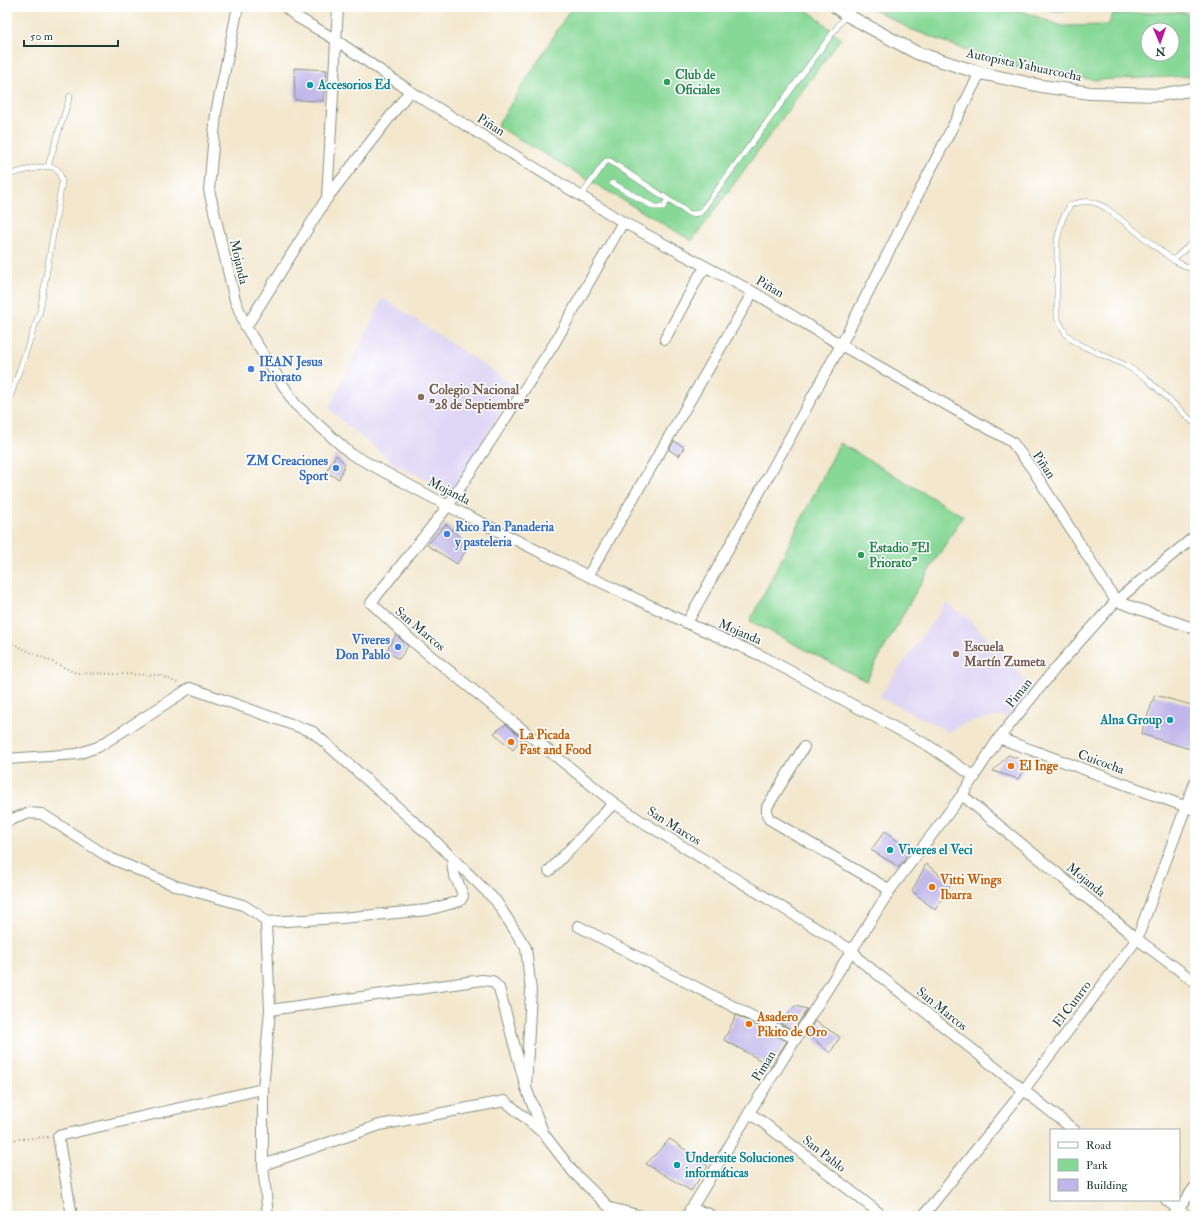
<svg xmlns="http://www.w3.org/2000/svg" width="1202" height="1223" font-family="'IM FELL Double Pica',serif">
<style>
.built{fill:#dfd5f5}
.green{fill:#87d897;stroke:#538a66;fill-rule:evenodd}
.water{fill:#67b9e3;stroke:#437b8c}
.building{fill:#c0b6ea}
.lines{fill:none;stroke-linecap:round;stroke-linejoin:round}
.service-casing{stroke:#899281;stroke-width:6}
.minor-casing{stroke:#899281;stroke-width:12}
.tertiary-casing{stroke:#899281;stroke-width:14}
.path{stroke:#899281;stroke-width:2;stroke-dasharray:1 3;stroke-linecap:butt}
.service{stroke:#fff;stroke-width:5}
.minor{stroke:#fff;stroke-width:10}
.tertiary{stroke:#fff;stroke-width:12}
.leisure-dot{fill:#2e9e5b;stroke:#fff;stroke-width:1.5}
.culture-dot{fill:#0f9aa8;stroke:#fff;stroke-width:1.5}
.shop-dot{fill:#3f7fe0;stroke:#fff;stroke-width:1.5}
.education-dot{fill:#8d6e63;stroke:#fff;stroke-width:1.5}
.food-dot{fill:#e8710a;stroke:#fff;stroke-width:1.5}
.labels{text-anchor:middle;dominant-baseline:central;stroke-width:3;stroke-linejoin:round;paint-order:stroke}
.street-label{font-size:13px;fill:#1f3d34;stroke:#fff}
.leisure-label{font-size:13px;font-weight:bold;fill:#27864d;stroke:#fff;text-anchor:start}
.culture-label{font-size:13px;font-weight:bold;fill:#0d838f;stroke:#fff;text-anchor:start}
.shop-label{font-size:13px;font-weight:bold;fill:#366cbe;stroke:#fff;text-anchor:start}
.education-label{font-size:13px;font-weight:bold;fill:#785e54;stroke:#fff;text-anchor:start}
.food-label{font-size:13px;font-weight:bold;fill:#c56008;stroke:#fff;text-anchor:start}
</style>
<rect width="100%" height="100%" fill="#fff"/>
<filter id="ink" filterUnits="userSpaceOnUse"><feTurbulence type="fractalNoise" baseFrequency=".025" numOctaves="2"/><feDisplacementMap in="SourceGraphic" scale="8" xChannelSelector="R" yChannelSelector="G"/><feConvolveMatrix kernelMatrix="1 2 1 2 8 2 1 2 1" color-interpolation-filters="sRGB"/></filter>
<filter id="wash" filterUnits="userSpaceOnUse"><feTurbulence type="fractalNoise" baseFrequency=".012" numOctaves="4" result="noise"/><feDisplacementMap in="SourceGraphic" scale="16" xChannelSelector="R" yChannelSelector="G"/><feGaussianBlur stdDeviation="0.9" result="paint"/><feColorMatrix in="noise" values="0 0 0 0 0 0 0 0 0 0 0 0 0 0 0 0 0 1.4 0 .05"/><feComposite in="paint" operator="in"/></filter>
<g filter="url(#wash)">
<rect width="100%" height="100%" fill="#f3e7ce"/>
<!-- built -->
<g class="built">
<path d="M383,298L515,386L454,493L396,465L342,421L329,408Z"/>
<path d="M946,603L969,619L1035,690L1012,720L1003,715L965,723L950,732L879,697Z"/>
</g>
<!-- green -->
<g class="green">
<path d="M572,7H804L841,38L692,241L497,126Z"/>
<path d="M870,7H1011L1062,26L1108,25L1113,14L1181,12L1195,15V76L1096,80L1012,67L910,29ZM1148,30H1172V54H1148Z"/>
<path d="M840,443L963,516L915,593L866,681L750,621Z"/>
</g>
<!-- water -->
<path class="water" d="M1041,7H1195V11L1178,7L1054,11Z"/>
<g id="blocks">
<!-- building -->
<g class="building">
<path d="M294,68L327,70L323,101L295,100Z"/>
<path d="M674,441L684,447L679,456L669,450Z"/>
<path d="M336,455L345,464L339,479L326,472Z"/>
<path d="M446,524L469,546L457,564L427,545Z"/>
<path d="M396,635L408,646L399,659L386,651Z"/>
<path d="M1155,695L1195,706V743L1193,750L1141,734Z"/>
<path d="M506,724L522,738L513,750L494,733Z"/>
<path d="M1008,755L1028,762L1018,779L993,771Z"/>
<path d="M885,831L908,849L905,860L899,867L871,850Z"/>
<path d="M926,864L951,883L935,910L912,891Z"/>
<path d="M795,1006L807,1009L794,1030L781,1024Z"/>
<path d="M736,1015L787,1041L771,1066L724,1040Z"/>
<path d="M815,1021L840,1037L830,1053L807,1033Z"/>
<path d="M670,1139L708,1166L691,1191L646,1164Z"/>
</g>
</g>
</g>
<g filter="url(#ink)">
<use href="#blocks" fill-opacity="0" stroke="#899281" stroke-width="1"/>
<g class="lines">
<!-- service casing -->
<g class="service-casing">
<g id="service">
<path d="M48,166L70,96"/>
<path d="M7,175C17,173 46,163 55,168C60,171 61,177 62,182L40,311L7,406"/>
<path d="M612,183L654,207H663L668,200"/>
<path d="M581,196L606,161H610L690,214L700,213L846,15"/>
<path d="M1173,260L1195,240"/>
<path d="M1195,271L1173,260L1106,208C1091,200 1086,200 1070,205L1062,220L1057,241V318L1066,334L1078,344L1125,365L1146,378L1195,424"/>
</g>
</g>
<!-- minor casing -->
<g class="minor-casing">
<g id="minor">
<path d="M238,7L216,113L209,190L235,300L246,327L295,404L351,454L448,506L588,576L687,623L762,656L929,746L975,777"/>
<path d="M285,7L297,17L336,40L410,91L623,222L753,292L841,345L1012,442L1033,470L1116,601L1195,629"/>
<path d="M327,198L410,91"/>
<path d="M623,222L554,344L448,506L371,603L412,641L614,803L638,819L853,951L861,961L1074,1130"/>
<path d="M246,327L327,198L338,7"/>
<path d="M665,339L699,276L706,267"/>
<path d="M588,576L753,292"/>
<path d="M687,623L841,345L980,73"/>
<path d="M999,738L1195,810"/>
<path d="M804,747L767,807V814L769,819L890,890"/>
<path d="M7,759L77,754L98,747L190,688L313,732L431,837L496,901L526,948L531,991L526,1088"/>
<path d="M962,795L1137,939L1195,982"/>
<path d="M7,821L29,813L42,814L110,858L176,886L243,905L259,915L266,922L270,1010L263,1089V1165L268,1216"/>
<path d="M549,871L614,803"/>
<path d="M266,922L341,918L428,910L460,901L463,896C460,883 450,873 453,860"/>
<path d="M578,926L796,1039"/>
<path d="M270,1010L482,980L492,981L499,988L526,1088L543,1132"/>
<path d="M749,1113L761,1121L883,1216"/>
<path d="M263,1165L380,1125L505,1101L543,1133L574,1173L610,1208L642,1216"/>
<path d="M1166,1200L1187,1216"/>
<path d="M690,1209L707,1213L712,1216"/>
<path d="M72,1216L58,1136L263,1089"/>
<path d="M687,1216L749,1113L890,890L962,795L999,738L1054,670L1116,601L1195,536"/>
<path d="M923,1216L1023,1091L1137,939L1195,782"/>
<path d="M1173,1216L1195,1187"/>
</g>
</g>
<!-- tertiary casing -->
<g class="tertiary-casing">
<path id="tertiary" d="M836,7L847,15L917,53L980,73L1041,86L1090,93L1159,95L1195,89"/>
</g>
<!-- path -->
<g class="path">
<path d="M7,625L11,643L76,673L160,675L178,683"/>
<path d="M7,1140L48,1137"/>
</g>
<!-- service -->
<use href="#service" class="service"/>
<!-- minor -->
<use href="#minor" class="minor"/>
<!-- tertiary -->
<use href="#tertiary" class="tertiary"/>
</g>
</g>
<!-- markers -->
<g class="leisure-dot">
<circle cx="667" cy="82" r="4"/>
<circle cx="861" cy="555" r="4"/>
</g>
<g class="culture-dot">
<circle cx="310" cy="85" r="4"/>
<circle cx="1170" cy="720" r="4"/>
<circle cx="890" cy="850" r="4"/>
<circle cx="677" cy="1165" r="4"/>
</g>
<g class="shop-dot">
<circle cx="251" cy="369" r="4"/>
<circle cx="336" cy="468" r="4"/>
<circle cx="447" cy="534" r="4"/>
<circle cx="398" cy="647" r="4"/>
</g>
<g class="education-dot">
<circle cx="421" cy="397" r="4"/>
<circle cx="956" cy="654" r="4"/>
</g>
<g class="food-dot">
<circle cx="511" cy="742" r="4"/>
<circle cx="1011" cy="766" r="4"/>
<circle cx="932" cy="887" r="4"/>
<circle cx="749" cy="1024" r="4"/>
</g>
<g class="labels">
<!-- street labels -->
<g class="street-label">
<text transform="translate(1024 65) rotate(12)">Autopista Yahuarcocha</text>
<text transform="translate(491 125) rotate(32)">Piñan</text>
<text transform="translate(239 262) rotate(77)">Mojanda</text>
<text transform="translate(770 287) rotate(30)">Piñan</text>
<text transform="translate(1044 465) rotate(56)">Piñan</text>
<text transform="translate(449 491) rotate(27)">Mojanda</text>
<text transform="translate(420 629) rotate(40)">San Marcos</text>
<text transform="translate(740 632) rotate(23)">Mojanda</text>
<text transform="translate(1019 693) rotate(-51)">Piman</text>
<text transform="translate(1101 762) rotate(20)">Cuicocha</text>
<text transform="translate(674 826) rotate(32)">San Marcos</text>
<text transform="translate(1086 880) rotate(39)">Mojanda</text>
<text transform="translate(1072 1004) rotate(-53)">El Cunrro</text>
<text transform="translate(942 1009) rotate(39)">San Marcos</text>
<text transform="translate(764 1066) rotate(-58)">Piman</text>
<text transform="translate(824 1154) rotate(38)">San Pablo</text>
</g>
<!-- leisure labels -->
<g class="leisure-label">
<text x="675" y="75">Club de<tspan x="675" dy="15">Oficiales</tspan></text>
<text x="869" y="548">Estadio "El<tspan x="869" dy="15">Priorato"</tspan></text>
</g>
<!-- culture labels -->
<g class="culture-label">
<text x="318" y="85">Accesorios Ed</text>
<text x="1162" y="720" text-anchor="end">Alna Group</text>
<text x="898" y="850">Viveres el Veci</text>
<text x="685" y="1158">Undersite Soluciones<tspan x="685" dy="15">informáticas</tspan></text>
</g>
<!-- shop labels -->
<g class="shop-label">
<text x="259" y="362">IEAN Jesus<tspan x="259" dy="15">Priorato</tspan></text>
<text x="328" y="461" text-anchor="end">ZM Creaciones<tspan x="328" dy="15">Sport</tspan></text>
<text x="455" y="527">Rico Pan Panaderia<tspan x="455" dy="15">y pasteleria</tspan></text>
<text x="390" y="640" text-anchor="end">Viveres<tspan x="390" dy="15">Don Pablo</tspan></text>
</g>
<!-- education labels -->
<g class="education-label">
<text x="429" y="390">Colegio Nacional<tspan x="429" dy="15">"28 de Septiembre"</tspan></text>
<text x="964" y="647">Escuela<tspan x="964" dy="15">Martín Zumeta</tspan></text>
</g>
<!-- food labels -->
<g class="food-label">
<text x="519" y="735">La Picada<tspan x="519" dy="15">Fast and Food</tspan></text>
<text x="1019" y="766">El Inge</text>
<text x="940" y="880">Vitti Wings<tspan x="940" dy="15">Ibarra</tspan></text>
<text x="757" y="1017">Asadero<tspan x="757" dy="15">Pikito de Oro</tspan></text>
</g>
</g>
<!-- margin -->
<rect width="1202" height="1223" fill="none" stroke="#fff" stroke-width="24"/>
<!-- legend -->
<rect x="1050" y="1129" width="130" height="72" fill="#ffffff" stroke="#a5b1ae"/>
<rect x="1058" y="1142" width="20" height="6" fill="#ffffff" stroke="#a5b1ae"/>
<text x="1086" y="1149" font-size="12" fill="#1f3d34">Road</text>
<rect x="1058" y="1159" width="20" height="12" fill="#87d897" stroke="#a5b1ae"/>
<text x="1086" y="1169" font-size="12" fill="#1f3d34">Park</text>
<rect x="1058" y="1179" width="20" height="12" fill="#c0b6ea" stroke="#a5b1ae"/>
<text x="1086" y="1189" font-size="12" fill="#1f3d34">Building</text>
<!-- north arrow -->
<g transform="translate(1160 42) rotate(178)"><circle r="19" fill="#ffffff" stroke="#a5b1ae"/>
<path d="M0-3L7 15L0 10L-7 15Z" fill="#b5179e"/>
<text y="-6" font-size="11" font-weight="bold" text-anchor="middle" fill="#1f3d34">N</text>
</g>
<!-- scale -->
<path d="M24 40v6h94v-6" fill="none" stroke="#1f3d34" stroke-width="2"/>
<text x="30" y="40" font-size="12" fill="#1f3d34" stroke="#ffffff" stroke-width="3" paint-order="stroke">50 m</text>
</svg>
